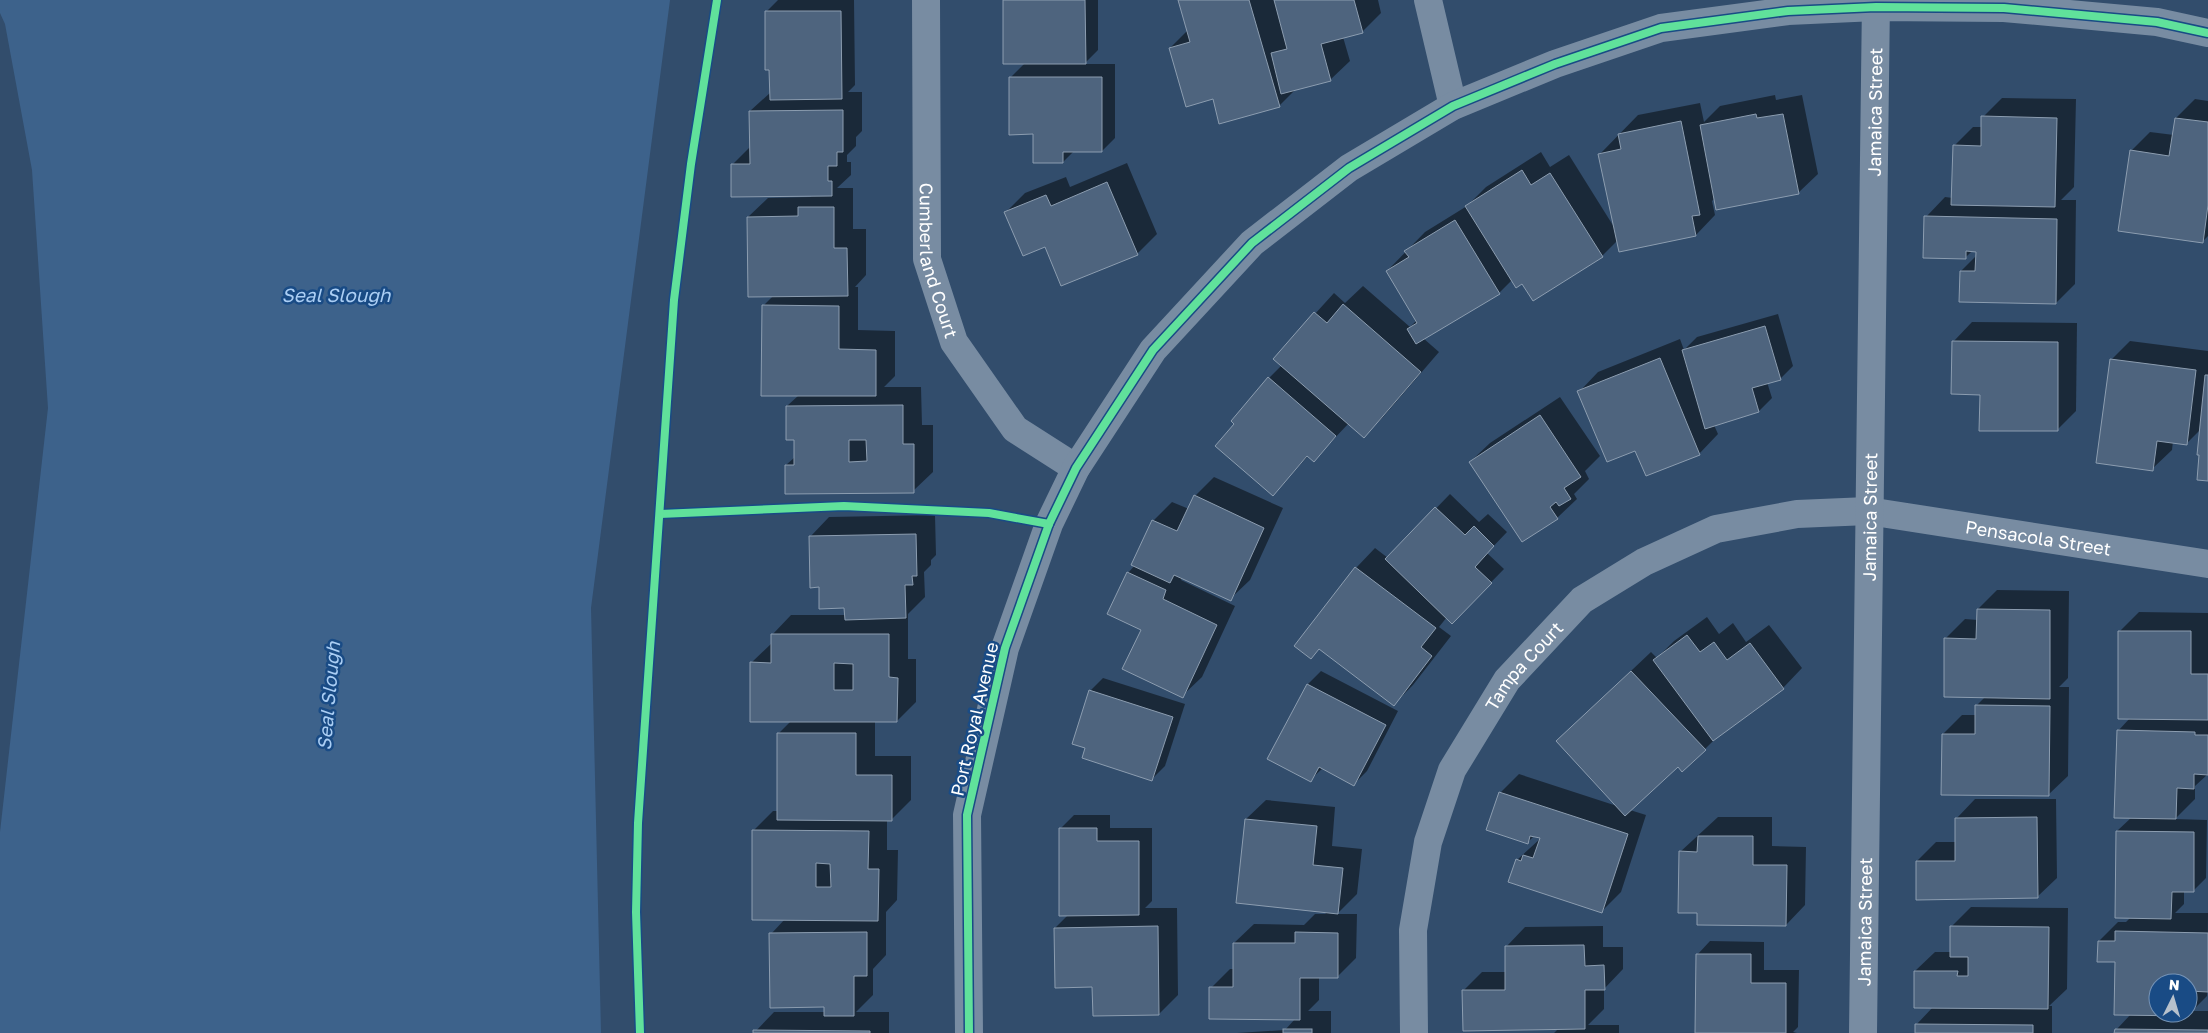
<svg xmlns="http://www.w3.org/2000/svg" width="2208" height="1033" font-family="'Golos Text',sans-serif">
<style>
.water{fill:#3d628b}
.shadow{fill:#0007;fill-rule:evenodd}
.building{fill:#4e647e;stroke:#8c9db0;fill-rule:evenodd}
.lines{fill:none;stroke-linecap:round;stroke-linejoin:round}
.minor{stroke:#788ca2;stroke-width:28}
.cycleway-casing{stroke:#194b85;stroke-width:11}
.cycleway{stroke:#60e19b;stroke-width:8}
.labels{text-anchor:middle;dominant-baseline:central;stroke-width:5;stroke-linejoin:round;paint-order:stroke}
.street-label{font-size:18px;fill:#fff;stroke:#194b85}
.water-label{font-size:19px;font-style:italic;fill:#abcef4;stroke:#194b85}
</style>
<rect width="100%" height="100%" fill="#324d6c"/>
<!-- water -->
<path class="water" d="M0,0H670L591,608L601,1033H0V832L48,408L32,170L5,24L0,13Z"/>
<!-- shadow -->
<g class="shadow">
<path d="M778,0H854L855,85L848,92H862V131L856,137V146L847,155V162H851V175L837,188H853V229H866V275L855,287H858V330L895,331V376L884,387H921L922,425H933V472L913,491L786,465L795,457V439L787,406L799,395L763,306L774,295L748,217L768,198L810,197L813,195L732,165L751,146L750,111L771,92L766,12Z"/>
<path d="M1004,0H1098V50L1084,64H1115V138L1102,151H1074L1063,162L1035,133L1010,78L1025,63Z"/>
<path d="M1180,0H1378L1381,13L1362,32L1343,37L1350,61L1330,80L1296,89L1279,106L1213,98L1170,48L1188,30Z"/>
<path d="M1775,95L1776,100L1802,95L1818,174L1798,193L1715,198L1712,201L1715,215L1696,235L1618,240L1602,256L1522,283L1513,279L1499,293L1423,338L1439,352L1383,417L1364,436L1349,423L1314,460L1309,455L1273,494L1236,424L1269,378L1282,365L1274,359L1334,293L1345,303L1363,286L1410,327L1417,320L1387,271L1425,232L1467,206L1486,187L1541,152L1550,167L1569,155L1614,227L1600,154L1638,115L1700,103L1704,122L1720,106Z"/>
<path d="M2002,98L2076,99L2074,187L2061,200H2076L2075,284L2056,303L1961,271L1977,255V250H1973L1965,258L1926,217L1945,197L1953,198L1954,146L1973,127H1983V117Z"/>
<path d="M2195,99L2208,101V236L2202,242L2131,151L2150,132L2174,135L2176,118Z"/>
<path d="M1127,163L1157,234L1137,254L1046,246L1006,212L1025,193L1066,177L1070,187Z"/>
<path d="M1778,314L1793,366L1780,379L1767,382L1772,398L1759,411L1714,425L1718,434L1699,454L1636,449L1579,392L1598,372L1680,339L1684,350L1697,337Z"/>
<path d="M1972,322L2077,323L2076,411L2057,430L1981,394L1953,342Z"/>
<path d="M2130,341L2208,351V480L2201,429L2187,443L2173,441L2172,450L2152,469L2111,360Z"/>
<path d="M1560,397L1600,456L1585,471L1589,479L1574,494L1577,499L1557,518L1522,541L1470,462L1490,443Z"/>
<path d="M1214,477L1283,508L1250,580L1230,599L1182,577L1181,580L1235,606L1202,677L1182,696L1143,629L1128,573L1135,565L1153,521L1172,502L1189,509L1195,496Z"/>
<path d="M1450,494L1479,522L1488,514L1507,532L1487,553L1504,569L1452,622L1447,617L1439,627L1451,636L1413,685L1394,704L1320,648L1311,657L1295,646L1356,568L1375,548L1388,558Z"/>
<path d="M935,515L936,555L931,560V565L924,572L925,597L908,614V659H916V702L897,721H875V756H911V800L892,819H887V850H898L897,900L886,912V955L873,969V995L856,1012H889V1033H754L774,1012H825V1006L771,934L785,919L753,831L773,811H778L779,733L791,721L751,663L772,643V635L791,615H846V607L820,586L810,537L829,517Z"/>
<path d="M1997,590L2069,591L2068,678L2059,687H2069L2068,776L2048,795L1943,734L1962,715H1976V706L1985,697L1945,639L1965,619L1978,620V609Z"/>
<path d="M2139,612L2208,613V774L2195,786V799L2175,819L2207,820L2206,878L2193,891H2184V904L2175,913H2208L2207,996L2192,1011H2208V1033H2116V1030L2131,1014L2116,961L2099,941L2118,922H2126L2131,917L2117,831L2132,817L2118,731L2130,718L2120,631ZM2158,983H2188V1013H2158Z"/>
<path d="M1707,617L1719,634L1733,623L1746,642L1769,625L1802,668L1783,688L1719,735L1705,749L1678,765L1630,810L1646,815L1621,892L1601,912L1517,860L1541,838L1534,836L1527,843L1500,793L1519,774L1617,806L1557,741L1651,652L1657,658L1674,641Z"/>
<path d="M1321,671L1398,711L1367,771L1354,784L1323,768L1310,780L1308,684Z"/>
<path d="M1103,678L1185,704L1165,766L1152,779L1087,747L1090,691Z"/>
<path d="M1975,799H2056L2057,878L2037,897L1917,861L1936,842H1956V819Z"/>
<path d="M1266,800L1335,807L1332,846L1362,849L1357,894L1337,914H1357L1356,958L1337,977H1319V1000L1308,1011H1331V1033H1237L1285,1030L1295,1019L1211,988L1230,969H1234V943L1254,924L1304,925L1315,914H1326L1246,819Z"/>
<path d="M1074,815H1110V828H1152V901L1145,908H1177L1178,995L1159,1014L1094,986L1055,928L1069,914L1060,829Z"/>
<path d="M1718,817H1772V846L1806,847L1805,905L1786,925L1698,911L1680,852Z"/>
<path d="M1971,907L2068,908L2067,989L2049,1006H2052V1033H1916V1025L1933,1007L1915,971L1935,952H1952V926Z"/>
<path d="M1603,926V947H1623V969L1604,989V1009L1588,1025H1619V1033H1554L1559,1028L1463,991L1482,972H1506V947L1525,927Z"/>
<path d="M1710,941L1764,942V970H1799L1798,1027L1793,1032L1797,1033H1696L1697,955Z"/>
</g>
<!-- building -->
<g class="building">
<path d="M1003,0H1085L1086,64H1003Z"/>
<path d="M1178,0H1249L1280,107L1219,124L1213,99L1186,107L1169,48L1190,42Z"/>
<path d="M1274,0H1354L1363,33L1321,44L1331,81L1281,94L1271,53L1287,49Z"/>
<path d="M765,11H841L842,99L770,100L769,70H765Z"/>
<path d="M1009,77H1102V152H1063V163H1033V134L1009,135Z"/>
<path d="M843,110V152H837V166H828V181H832V196L731,197V164H750L749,111Z"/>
<path d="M1756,114L1757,118L1783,114L1799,194L1716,210L1700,125Z"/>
<path d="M1981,116L2057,118L2055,207L1951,205L1953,145L1981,146Z"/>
<path d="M2175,118L2208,122V205L2203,243L2118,231L2130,150L2169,156Z"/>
<path d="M1681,121L1700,215L1692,216L1696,236L1619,252L1598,154L1621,149L1618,134Z"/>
<path d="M1522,170L1531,185L1550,173L1603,257L1533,301L1522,284L1516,288L1465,206Z"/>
<path d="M1107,182L1138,255L1061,286L1045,247L1023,256L1004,212L1046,195L1051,206Z"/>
<path d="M798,207H834V248H847L848,296L748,297L747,217L798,216Z"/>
<path d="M1924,216L2057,219L2056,304L1959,302L1960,271H1975L1976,252L1966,251V259L1923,258Z"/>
<path d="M1455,220L1500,294L1416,344L1407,329L1417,323L1386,271L1409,257L1404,251Z"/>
<path d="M1343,304L1421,372L1364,438L1273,359L1314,312L1327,323Z"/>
<path d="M762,305L839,306V349L876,350V396H761Z"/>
<path d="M1765,326L1781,380L1752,388L1759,412L1705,429L1682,350Z"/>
<path d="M1952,341L2058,342V431H1979L1980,395L1951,394Z"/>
<path d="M1660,358L1700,455L1646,476L1635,451L1607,462L1577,391Z"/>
<path d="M2110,359L2196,370L2187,445L2157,441L2153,471L2096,463Z"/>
<path d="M2205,375H2208V481L2197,480L2199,455H2197Z"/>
<path d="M1268,377L1336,436L1314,462L1307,456L1273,496L1215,446L1234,424L1231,421Z"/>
<path d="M903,405V444H914V493L785,494V465H794V440H786V406ZM849,440H866L867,461L849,462Z"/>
<path d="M1540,415L1581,477L1564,488L1571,499L1559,506L1556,502L1550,507L1558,519L1522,542L1469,462Z"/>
<path d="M1194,495L1264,528L1231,601L1174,575L1170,583L1131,565L1152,520L1177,531Z"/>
<path d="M1435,507L1465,535L1474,526L1494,546L1475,567L1492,583L1452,624L1385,559Z"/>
<path d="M916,534L917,576H912L913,585H905L906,618L845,620L844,608L819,609V587L810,588L809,536Z"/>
<path d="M1355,567L1436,628L1421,647L1432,656L1394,706L1319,649L1311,659L1294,646Z"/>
<path d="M1127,572L1166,590L1163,599L1217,625L1183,698L1122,669L1141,630L1107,614Z"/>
<path d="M1977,609L2050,610V699L1944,697V638L1976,639Z"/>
<path d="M2118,631H2191V674H2208V720L2118,719Z"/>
<path d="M771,634H889V677L898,678L897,722H750V662L771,663ZM834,663L853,664V690H834Z"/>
<path d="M1687,635L1700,652L1714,642L1727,660L1750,643L1784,689L1713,741L1653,660Z"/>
<path d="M1631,671L1706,750L1682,772L1678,767L1625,816L1556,741Z"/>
<path d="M1307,684L1386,725L1354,786L1319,767L1311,782L1267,759Z"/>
<path d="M1089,690L1173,717L1152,781L1082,758L1085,748L1072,744Z"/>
<path d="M1975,705L2050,706L2049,796L1941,795L1942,734H1975Z"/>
<path d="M2117,730L2195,732V735H2208V775L2194,774V789L2177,788L2176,819L2114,818Z"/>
<path d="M777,733H856V775H892V821L777,820Z"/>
<path d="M1499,792L1628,834L1602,913L1508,882L1516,859L1521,861L1523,855L1533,858L1540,838L1530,836L1528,844L1486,830Z"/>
<path d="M2037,817L2038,898L1916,900V861H1955V818Z"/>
<path d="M1245,819L1317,826L1313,865L1343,868L1338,914L1236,903Z"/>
<path d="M1059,828H1097V841H1139V915L1059,916Z"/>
<path d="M752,830L869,831L868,869H879L878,921L752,920ZM816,863L830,864L831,887H816Z"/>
<path d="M2116,831L2194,832V892H2172L2171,919L2115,918Z"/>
<path d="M1698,836H1753V865H1787L1786,926L1697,925V913H1678L1679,851L1697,852Z"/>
<path d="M1158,926L1159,1015L1093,1016L1092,987L1055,988L1054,928Z"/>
<path d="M1950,926L2049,927L2048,1009L1914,1008V971H1958L1957,976H1968V957H1950Z"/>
<path d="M2115,931L2208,933V992L2189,991V1016L2114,1015L2115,962H2097L2098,941H2115ZM2158,983H2188V1013H2158Z"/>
<path d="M867,932V976H854V1016H824V1007L770,1008L769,933Z"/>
<path d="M1295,932L1338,933V978H1300V1020L1209,1019V987H1233V943H1295Z"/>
<path d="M1584,945L1585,966L1604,965L1605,990H1585V1029L1463,1031L1462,990H1505V946Z"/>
<path d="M1696,954H1751V983H1786V1033H1695Z"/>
<path d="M1915,1024L2033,1025V1033H1915Z"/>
<rect x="1283" y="1029" width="29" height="4"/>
<path d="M2115,1029L2208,1030V1033H2114Z"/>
<path d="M753,1030L870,1031V1033H753Z"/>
</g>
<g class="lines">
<!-- minor -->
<g class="minor">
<path id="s1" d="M926,0L927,259L954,342L1015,429L1076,468"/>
<path d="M1428,0L1453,106"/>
<path d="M969,1033L967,815L1005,648L1049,524L1076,468L1153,350L1252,243L1349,168L1453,106L1555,64L1661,28L1788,11L1876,7L2004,8L2157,22L2208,33"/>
<path id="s2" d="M1414,1033L1413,930L1428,842L1452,770L1507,680L1582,600L1644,562L1716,529L1797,514L1868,511L2208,564"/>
<path id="s3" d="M1863,1033L1876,0"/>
</g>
<!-- cycleway casing -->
<g class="cycleway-casing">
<g id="cycleway">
<path d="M660,514L844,506L989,513L1049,524"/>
<path d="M640,1033L636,912L638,823L674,300L691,164L717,0"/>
<path d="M969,1033L967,815L1005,648L1049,524L1076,468L1153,350L1252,243L1349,168L1453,106L1555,64L1661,28L1788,11L1876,7L2004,8L2157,22L2208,33"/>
</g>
</g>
<!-- cycleway -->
<use href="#cycleway" class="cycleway"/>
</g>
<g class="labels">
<!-- street labels -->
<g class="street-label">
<text stroke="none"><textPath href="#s3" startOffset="921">Jamaica Street</textPath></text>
<text stroke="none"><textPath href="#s1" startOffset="262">Cumberland Court</textPath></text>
<text stroke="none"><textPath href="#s3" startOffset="516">Jamaica Street</textPath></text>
<text stroke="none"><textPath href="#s2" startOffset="961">Pensacola Street</textPath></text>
<text stroke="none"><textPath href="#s2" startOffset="395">Tampa Court</textPath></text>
<text transform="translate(974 719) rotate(-77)">Port Royal Avenue</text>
<text stroke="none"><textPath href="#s3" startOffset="111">Jamaica Street</textPath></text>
</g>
<!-- water labels -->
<g class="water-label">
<text x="336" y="294">Seal Slough</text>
<text transform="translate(328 696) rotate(-85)">Seal Slough</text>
</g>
</g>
<!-- north arrow -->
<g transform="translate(2173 998) rotate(5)"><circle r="24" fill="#194b85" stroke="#7593b6"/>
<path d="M0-4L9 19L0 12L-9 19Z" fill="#b7c1cc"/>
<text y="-8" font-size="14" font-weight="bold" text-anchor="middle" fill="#ffffff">N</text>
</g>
</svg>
